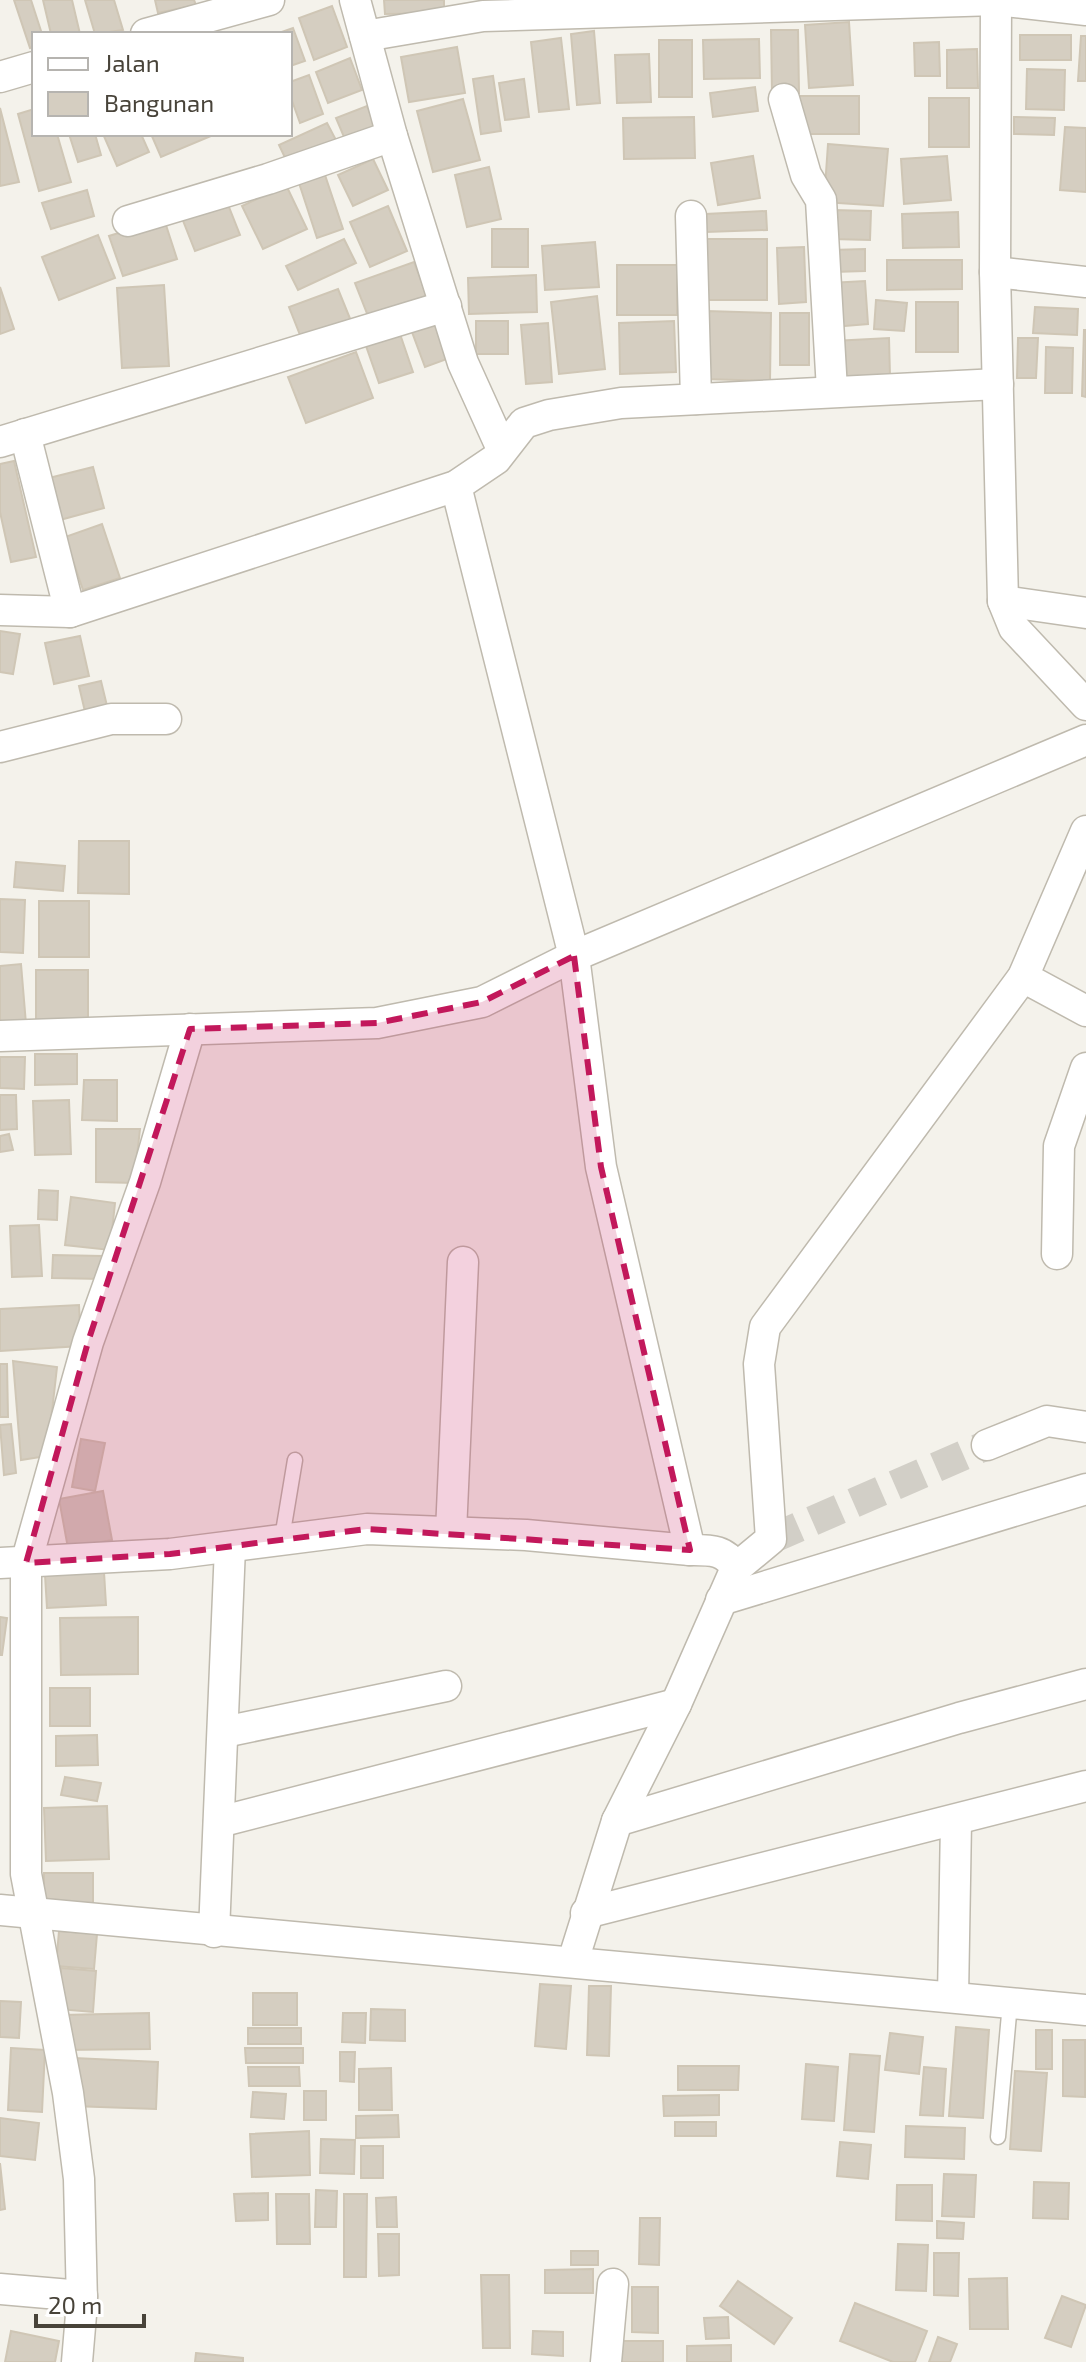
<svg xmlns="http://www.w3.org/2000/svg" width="1086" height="2362" font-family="'Exo 2',sans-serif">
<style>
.building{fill:#d5cec1;stroke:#cfc6b5;stroke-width:2}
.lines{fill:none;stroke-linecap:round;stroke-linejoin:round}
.minor-tunnel{stroke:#d2cfc7;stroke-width:30;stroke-dasharray:30 15;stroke-linecap:butt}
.service-casing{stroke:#bfbaae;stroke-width:17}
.minor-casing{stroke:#bfbaae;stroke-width:33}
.service{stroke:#fff;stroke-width:14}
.minor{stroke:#fff;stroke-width:30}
.marked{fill:#c2185b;fill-opacity:0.2;stroke:#c2185b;stroke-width:6;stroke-dasharray:16 10;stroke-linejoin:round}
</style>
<rect width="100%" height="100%" fill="#f4f2eb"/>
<!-- building -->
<g class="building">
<path d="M14,0H31L42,34H34V47L30,48Z"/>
<path d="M43,0H72L80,34H51Z"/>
<path d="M85,0H114L123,30L95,34Z"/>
<path d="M155,0H194L196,5L158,13Z"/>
<path d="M384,0H444V13L385,14Z"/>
<path d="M332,6L347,47L314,60L299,18Z"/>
<path d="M849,22L853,85L809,88L805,25Z"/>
<path d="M293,28L305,61L290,66V34H276Z"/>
<path d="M771,30H798L799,93H772Z"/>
<path d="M594,31L600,103L577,105L571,34Z"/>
<rect x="1020" y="35" width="51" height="25"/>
<path d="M1081,36H1086V81H1078Z"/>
<path d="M561,38L569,109L539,112L531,42Z"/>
<path d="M759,39L760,78L704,79L703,40Z"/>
<rect x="659" y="40" width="33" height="57"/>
<path d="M939,42L940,76H915L914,43Z"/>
<path d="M457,47L465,93L409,102L401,57Z"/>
<path d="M977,49L978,88H947V50Z"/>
<path d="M649,54L651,102L617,103L615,55Z"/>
<path d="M350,58L362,90L328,103L316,72Z"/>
<path d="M1027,69L1065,70L1064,110L1026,109Z"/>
<path d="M309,75L323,114L300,123L290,95V82Z"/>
<path d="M493,76L501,131L481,134L473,79Z"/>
<path d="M524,79L529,117L505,120L499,83Z"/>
<path d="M755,87L758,111L713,117L710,93Z"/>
<rect x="797" y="96" width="62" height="38"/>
<rect x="929" y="98" width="40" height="49"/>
<path d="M463,99L480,160L433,172L417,111Z"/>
<path d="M367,106L377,131L347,144L336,118Z"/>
<path d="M0,108L19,182L0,186Z"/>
<path d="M34,109V134H57L71,182L39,191L18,114Z"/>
<path d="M694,117L695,158L624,159L623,118Z"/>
<path d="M1014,117L1055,118L1054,135L1014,134Z"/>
<path d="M327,123L337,142L288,164L279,145Z"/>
<path d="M1065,127L1086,128V192L1060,190Z"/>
<path d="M69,134H95L101,155L78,162Z"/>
<path d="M103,134H141L149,152L117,166Z"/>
<path d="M151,134H210L211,136L161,157Z"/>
<path d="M828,144L888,149L883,206L824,202Z"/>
<path d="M753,156L760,198L718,205L711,163Z"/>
<path d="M947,156L951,200L904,204L901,159Z"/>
<path d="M373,159L388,190L353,206L338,175Z"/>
<path d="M489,167L501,219L467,227L455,175Z"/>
<path d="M324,172L343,229L317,238L298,180Z"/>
<path d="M286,185L307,229L263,249L242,206Z"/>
<path d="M87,190L94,216L51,229L42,203Z"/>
<path d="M227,202L240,235L195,251L182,218Z"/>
<path d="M388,206L407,251L370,267L350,222Z"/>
<path d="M833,210L871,211L870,240L832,239Z"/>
<path d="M766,211L767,230L706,232V214Z"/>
<path d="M958,212L959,247L903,248L902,214Z"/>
<path d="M164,219L177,259L123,276L109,236Z"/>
<rect x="492" y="229" width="36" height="38"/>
<path d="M98,235L115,278L59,300L42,257Z"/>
<path d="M344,239L356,263L298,290L286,266Z"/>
<rect x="707" y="239" width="60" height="61"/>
<path d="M595,242L599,287L545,290L542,246Z"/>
<path d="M804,247L806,302L779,304L777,248Z"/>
<path d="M865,249V271L833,272L832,250Z"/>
<path d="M887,260H962V289L887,290Z"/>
<path d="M414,262L428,299L370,321L355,283Z"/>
<rect x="617" y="265" width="60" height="50"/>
<path d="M536,275L537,312L469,314L468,278Z"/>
<path d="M865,281L868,324L833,327L830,283Z"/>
<path d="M164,285L169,366L122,368L117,288Z"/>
<path d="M0,287L14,329L0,334Z"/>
<path d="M338,289L351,321L302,340L289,307Z"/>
<path d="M597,296L605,369L559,374L551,302Z"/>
<path d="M876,300L907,303L904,331L874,329Z"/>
<rect x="916" y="302" width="42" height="50"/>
<path d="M1035,307L1078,309L1077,335L1033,333Z"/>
<path d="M706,311L771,313L770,381L704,379Z"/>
<rect x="780" y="313" width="29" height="52"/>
<rect x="476" y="321" width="32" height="33"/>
<path d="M674,321L676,372L620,374L619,323Z"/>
<path d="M548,323L552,382L526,384L521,325Z"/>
<path d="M435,324L447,359L425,367L412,332Z"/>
<path d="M1084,330H1086V397L1082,396Z"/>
<path d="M399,331L413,372L379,383L365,343Z"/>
<path d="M889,338L890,376L835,378L833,341Z"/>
<path d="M1018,338H1038L1036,378H1017Z"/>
<path d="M1046,347L1073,348L1072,393H1045Z"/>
<path d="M356,352L373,398L306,423L288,377Z"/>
<path d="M14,461L36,557L11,562L0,512V464Z"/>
<path d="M93,467L104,508L60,520L49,478Z"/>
<path d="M102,524L120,578L83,590L65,537Z"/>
<path d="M0,631L20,634L13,674L0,672Z"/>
<path d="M80,636L89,676L54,684L45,643Z"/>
<path d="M101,681L108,710L86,716L79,686Z"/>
<path d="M79,841H129V894L78,893Z"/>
<path d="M16,862L65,866L63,891L14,887Z"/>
<path d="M0,899L25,900L23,953L0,952Z"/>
<rect x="39" y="901" width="50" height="56"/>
<path d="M21,964L26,1024L0,1027V966Z"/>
<rect x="36" y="970" width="52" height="53"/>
<path d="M35,1054H77V1084L35,1085Z"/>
<path d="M0,1057H25L24,1089L0,1088Z"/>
<path d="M84,1080H117V1121L82,1120Z"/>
<path d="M0,1095H16L17,1129L0,1130Z"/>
<path d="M69,1100L71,1154L35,1155L33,1101Z"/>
<path d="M96,1129H140L134,1183L96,1182Z"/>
<path d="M9,1134L13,1150L0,1152V1136Z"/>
<path d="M39,1190L58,1191L57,1220L38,1219Z"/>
<path d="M71,1197L115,1203L110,1250L65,1245Z"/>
<path d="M39,1225L42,1276L12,1277L10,1226Z"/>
<path d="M53,1255L102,1256V1279L52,1278Z"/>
<path d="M79,1305L81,1346L0,1351V1309Z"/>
<path d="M13,1361L57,1367L47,1456L21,1460Z"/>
<path d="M0,1364H7L8,1417H0Z"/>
<path d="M11,1424L16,1473L4,1475L0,1425Z"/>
<path d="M81,1439L105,1443L95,1491L72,1487Z"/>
<path d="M103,1491L112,1540L68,1548L59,1499Z"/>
<path d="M104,1572L106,1605L47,1608L45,1575Z"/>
<path d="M0,1617L7,1618L2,1655H0Z"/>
<path d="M138,1617V1674L61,1675L60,1618Z"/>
<rect x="50" y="1688" width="40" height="38"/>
<path d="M97,1735L98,1765L56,1766V1736Z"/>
<path d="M65,1777L101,1783L97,1801L61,1795Z"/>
<path d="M107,1806L109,1859L46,1861L44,1808Z"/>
<rect x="44" y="1873" width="49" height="33"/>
<path d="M59,1931L97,1934L94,1969L56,1966Z"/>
<path d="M61,1968L96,1971L93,2012L59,2009Z"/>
<path d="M540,1984L571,1986L566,2049L535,2046Z"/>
<path d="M589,1986H611L609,2056L587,2055Z"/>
<rect x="253" y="1993" width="44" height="32"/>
<path d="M0,2001L21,2002L19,2038L0,2037Z"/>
<path d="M371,2009L405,2010V2041L370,2040Z"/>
<path d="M149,2013L150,2049L63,2050L62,2015Z"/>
<path d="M343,2013H366L365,2043L342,2042Z"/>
<path d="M956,2027L989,2030L983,2118L949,2116Z"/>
<rect x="248" y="2028" width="53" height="16"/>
<rect x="1036" y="2030" width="16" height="39"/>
<path d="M890,2033L923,2037L919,2074L885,2070Z"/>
<path d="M1063,2040H1085V2097L1063,2096Z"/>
<path d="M11,2048L45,2050L42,2112L8,2110Z"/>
<path d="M245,2048H303V2063H246Z"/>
<path d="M340,2052H355L354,2082L340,2081Z"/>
<path d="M850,2054L880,2056L874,2132L844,2130Z"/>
<path d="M74,2058L158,2062L156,2109L72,2106Z"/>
<path d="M806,2064L838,2067L834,2121L802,2119Z"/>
<path d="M678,2066H739L738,2090H678Z"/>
<path d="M248,2067H299L300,2086H249Z"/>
<path d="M924,2067L946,2069L943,2116L920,2115Z"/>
<path d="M391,2068L392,2110H359V2069Z"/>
<path d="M1015,2071L1047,2073L1041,2151L1010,2149Z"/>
<rect x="304" y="2091" width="22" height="29"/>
<path d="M253,2092L286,2094L284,2119L251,2117Z"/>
<path d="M719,2095V2115L664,2116L663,2096Z"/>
<path d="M398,2115L399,2137L356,2138V2116Z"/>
<path d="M0,2118L39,2123L35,2160L0,2156Z"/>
<rect x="675" y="2122" width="41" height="14"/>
<path d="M906,2126L965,2128L964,2159L905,2157Z"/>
<path d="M309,2131L310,2175L252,2177L250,2134Z"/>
<path d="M321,2139L355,2140L354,2174L320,2173Z"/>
<path d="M840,2142L871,2145L868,2179L837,2176Z"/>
<rect x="361" y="2146" width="22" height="32"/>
<path d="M0,2163L5,2209L0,2210Z"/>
<path d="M944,2174L976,2175L974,2217L942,2216Z"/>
<path d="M1034,2182L1069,2183L1068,2219L1033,2218Z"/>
<path d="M897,2185H932V2221L896,2220Z"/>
<path d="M316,2190L337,2191L336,2227H315Z"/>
<path d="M268,2193V2220L236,2221L234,2194Z"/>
<path d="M276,2194H309L310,2244H277Z"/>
<path d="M344,2194H367L366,2277H344Z"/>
<path d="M396,2197L397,2227H377L376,2198Z"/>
<path d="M640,2218H660L659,2265L639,2264Z"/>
<path d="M937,2221L964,2223L963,2239L937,2238Z"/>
<path d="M378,2234H399V2275L379,2276Z"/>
<path d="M898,2244L928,2245L926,2291L896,2290Z"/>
<rect x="571" y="2251" width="27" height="14"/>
<path d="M934,2253H959L958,2296L934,2295Z"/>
<path d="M593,2269V2293H545V2270Z"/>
<path d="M481,2275H509L510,2348H483Z"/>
<path d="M1007,2278L1008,2329H970L969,2279Z"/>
<path d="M738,2281L792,2318L774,2344L720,2306Z"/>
<path d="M632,2287H658V2333L632,2332Z"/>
<path d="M1062,2296L1086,2305L1071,2347L1045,2338Z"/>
<path d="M855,2303L927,2331L915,2362H893L840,2341Z"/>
<path d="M728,2317L729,2338L706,2339L704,2318Z"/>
<path d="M11,2331L59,2341L55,2362H5Z"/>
<path d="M533,2331L563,2332V2356L532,2354Z"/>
<path d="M938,2337L957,2344L950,2362H929Z"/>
<rect x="612" y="2341" width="51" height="21"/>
<path d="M731,2345V2362H687V2346Z"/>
<path d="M196,2353L243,2358V2362H195Z"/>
</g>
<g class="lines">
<!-- minor-tunnel -->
<path class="minor-tunnel" d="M771,1539L987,1445"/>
<!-- service casing -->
<g class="service-casing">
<g id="service">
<path d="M282,1538L295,1460"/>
<path d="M998,2137L1010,2003"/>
</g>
</g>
<!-- minor casing -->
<g class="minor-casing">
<g id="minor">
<path d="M355,0L392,136L463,363L502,449"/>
<path d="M996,0L995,272L1003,601L1014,628L1086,705"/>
<path d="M146,34L269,0"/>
<path d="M365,36L483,16L996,0L1086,10"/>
<path d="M0,77L34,67"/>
<path d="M784,99L806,175L821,200L832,390"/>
<path d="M691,216L696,399"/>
<path d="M128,221L268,179L392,136"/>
<path d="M995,272L1086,282"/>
<path d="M25,434L70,612"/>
<path d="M0,442L446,306"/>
<path d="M456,486L574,956L601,1167L690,1550C710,1550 725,1549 736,1568"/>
<path d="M1003,601L1086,613"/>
<path d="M0,610L70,612L456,486L496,459L524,423L549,415L621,403L998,384"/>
<path d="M0,747L111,719H166"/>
<path d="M1023,977L1086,1011"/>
<path d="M0,1036L377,1023L482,1002L574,956L1086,740"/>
<path d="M1057,1254L1059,1146L1086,1068"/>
<path d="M987,1445L1047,1421L1086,1427"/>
<path d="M451,1532L463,1262"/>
<path d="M0,1563L170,1554L367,1529L526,1535L690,1550"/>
<path d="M721,1600L1086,1489"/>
<path d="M224,1732L446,1686"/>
<path d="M617,1821L959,1718L1086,1684"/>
<path d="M219,1822L676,1704"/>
<path d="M0,1910L1086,2010"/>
<path d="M586,1913L1086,1786"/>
<path d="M214,1932L230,1547"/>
<path d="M573,1961L617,1821L676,1704L736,1568L771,1539L759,1364L765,1327L1023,977L1086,831"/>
<path d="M953,1997L956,1821"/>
<path d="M0,2289L82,2296"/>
<path d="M77,2362L82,2303L79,2179L68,2093L26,1874V1563L88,1342L145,1182L190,1029"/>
<path d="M606,2362L613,2284"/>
</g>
</g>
<!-- service -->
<use href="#service" class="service"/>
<!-- minor -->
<use href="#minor" class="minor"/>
</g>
<!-- marked area -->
<path class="marked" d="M574,956L601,1167L690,1550L367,1529L170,1554L26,1563L88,1342L190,1029L377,1023L482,1002Z"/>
<!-- legend -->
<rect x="32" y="32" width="260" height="104" fill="#ffffff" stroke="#b6b4b0" stroke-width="2"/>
<rect x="48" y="58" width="40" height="12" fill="#ffffff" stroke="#b6b4b0" stroke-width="2"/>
<text x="104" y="72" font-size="24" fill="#484339">Jalan</text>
<rect x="48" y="92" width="40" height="24" fill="#d5cec1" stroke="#b6b4b0" stroke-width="2"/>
<text x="104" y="112" font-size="24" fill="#484339">Bangunan</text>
<!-- scale -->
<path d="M36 2314v12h108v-12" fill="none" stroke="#484339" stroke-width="4"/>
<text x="48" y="2314" font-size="24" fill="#484339" stroke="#ffffff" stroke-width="6" paint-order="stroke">20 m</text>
</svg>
